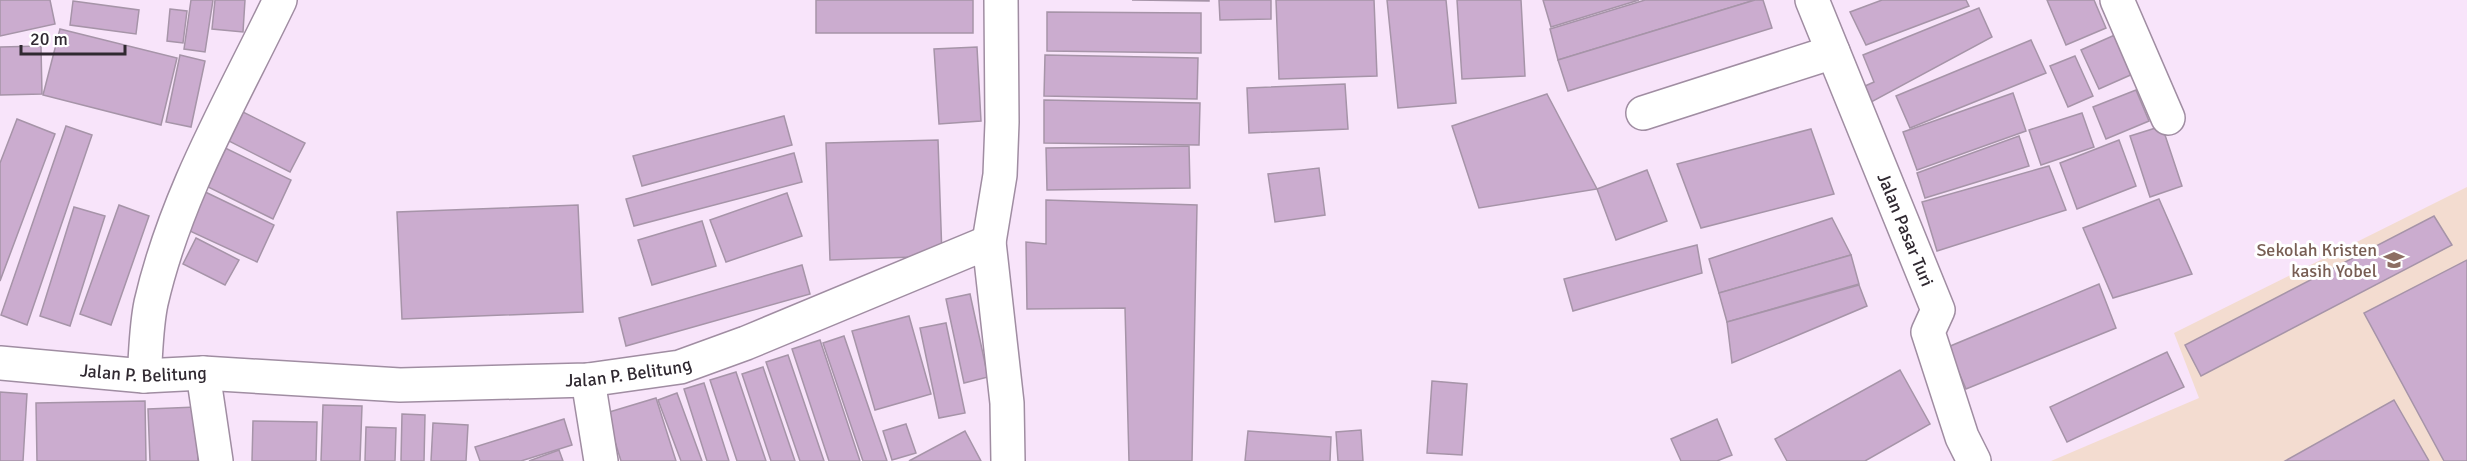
<svg xmlns="http://www.w3.org/2000/svg" width="2467" height="461" font-family="Signika,sans-serif">
<style>
.education{fill:#f3dcd0}
.building{fill:#cbaccf;stroke:#a694a8;stroke-width:1.5}
.lines{fill:none;stroke-linecap:round;stroke-linejoin:round}
.street-casing{stroke:#a08da2;stroke-width:36}
.secondary-casing{stroke:#a08da2;stroke-width:36}
.street{stroke:#fff;stroke-width:33}
.secondary{stroke:#fff;stroke-width:33}
.labels{text-anchor:middle;dominant-baseline:central;stroke-width:6;stroke-linejoin:round;paint-order:stroke}
.street-label{font-size:18px;fill:#302931;stroke:#fff}
.education-label{font-size:18px;fill:#785e54;stroke:#fff;text-anchor:end}
</style>
<rect width="100%" height="100%" fill="#f8e4fa"/>
<!-- education -->
<path class="education" d="M2467,187V461H2051L2199,398L2174,333Z"/>
<!-- building -->
<g class="building">
<path d="M0,0H50L55,24L0,36Z"/>
<path d="M191,0H213L205,52L184,49Z"/>
<path d="M215,0H245L243,32L212,29Z"/>
<rect x="816" y="0" width="157" height="33"/>
<path d="M1132,0H1209V1Z"/>
<path d="M1219,0H1271V19L1220,20Z"/>
<path d="M1276,0H1374L1377,76L1279,79Z"/>
<path d="M1387,0H1446L1456,103L1398,108Z"/>
<path d="M1457,0H1521L1525,76L1462,79Z"/>
<path d="M1543,0H1639L1551,27Z"/>
<path d="M1645,0H1755L1558,60L1550,29Z"/>
<path d="M1755,0H1763L1772,28L1568,91L1558,60Z"/>
<path d="M1882,0H1966L1969,6L1866,45L1850,12Z"/>
<path d="M2047,0H2094L2106,28L2066,45Z"/>
<path d="M73,1L139,10L136,34L70,25Z"/>
<path d="M1979,8L1992,37L1862,107L1856,90L1874,82L1863,55Z"/>
<path d="M170,9L187,11L183,43L167,41Z"/>
<path d="M1047,12L1201,13V53L1047,51Z"/>
<path d="M60,29L177,58L161,125L43,95Z"/>
<path d="M2117,34L2135,73L2099,89L2081,50Z"/>
<path d="M2031,40L2046,73L1910,128L1896,96Z"/>
<path d="M41,46L42,94L0,95V47Z"/>
<path d="M977,47L981,121L939,124L934,49Z"/>
<path d="M180,55L205,61L191,127L166,122Z"/>
<path d="M1045,55L1198,58L1197,99L1044,96Z"/>
<path d="M2075,56L2093,96L2068,107L2050,66Z"/>
<path d="M1345,84L1348,129L1249,133L1247,88Z"/>
<path d="M2136,90L2149,121L2106,139L2093,107Z"/>
<path d="M2013,93L2026,131L1917,170L1903,132Z"/>
<path d="M1547,94L1597,189L1479,208L1452,126Z"/>
<path d="M1044,100L1200,103L1199,145L1044,143Z"/>
<path d="M235,108L305,143L290,172L221,137Z"/>
<path d="M2082,113L2094,147L2041,165L2029,130Z"/>
<path d="M784,116L792,145L642,186L633,156Z"/>
<path d="M17,119L55,134L0,281V163Z"/>
<path d="M66,126L92,135L27,325L1,315Z"/>
<path d="M2162,126L2182,186L2150,197L2130,136Z"/>
<path d="M1811,129L1834,194L1701,228L1677,164Z"/>
<path d="M2019,136L2029,166L1925,198L1917,173Z"/>
<path d="M938,140L942,256L830,260L826,143Z"/>
<path d="M2119,140L2136,186L2077,209L2060,163Z"/>
<path d="M217,144L291,180L273,219L198,182Z"/>
<path d="M1189,146L1190,188L1047,190L1046,148Z"/>
<path d="M794,153L802,182L634,226L626,199Z"/>
<path d="M2049,166L2066,210L1937,251L1922,202Z"/>
<path d="M1319,168L1325,215L1275,222L1268,174Z"/>
<path d="M1647,170L1667,221L1616,240L1597,189Z"/>
<path d="M197,188L274,225L257,262L179,226Z"/>
<path d="M787,193L802,236L726,262L710,220Z"/>
<path d="M2159,199L2192,274L2113,298L2083,228Z"/>
<path d="M1046,200L1197,205L1192,461H1129L1125,308L1027,309L1026,242L1046,244Z"/>
<path d="M119,205L149,216L111,325L80,314Z"/>
<path d="M578,205L583,312L402,319L397,212Z"/>
<path d="M74,207L105,216L70,326L40,316Z"/>
<path d="M2434,216L2452,245L2201,376L2185,345Z"/>
<path d="M1832,218L1851,255L1719,293L1709,259Z"/>
<path d="M702,221L716,266L652,285L638,240Z"/>
<path d="M196,238L239,260L225,285L183,264Z"/>
<path d="M1697,245L1702,273L1573,311L1564,279Z"/>
<path d="M1851,255L1859,284L1727,322L1719,293Z"/>
<path d="M2467,260V461H2444L2364,313Z"/>
<path d="M802,265L810,294L626,346L619,318Z"/>
<path d="M2099,284L2116,328L1966,389L1948,347Z"/>
<path d="M1859,285L1867,306L1732,363L1727,322Z"/>
<path d="M970,294L988,377L964,383L946,299Z"/>
<path d="M909,316L931,394L875,410L852,331Z"/>
<path d="M946,323L965,413L939,418L920,328Z"/>
<path d="M844,336L887,461H863L823,343Z"/>
<path d="M820,340L860,461H829L792,349Z"/>
<path d="M2167,352L2184,387L2067,442L2050,407Z"/>
<path d="M788,355L824,461H800L766,362Z"/>
<path d="M763,367L795,461H771L742,374Z"/>
<path d="M1900,370L1930,424L1865,461H1787L1775,439Z"/>
<path d="M736,372L766,461H737L710,380Z"/>
<path d="M1432,381L1467,384L1462,455L1427,453Z"/>
<path d="M704,383L729,461H707L684,389Z"/>
<path d="M0,392L27,394L23,461H0Z"/>
<path d="M677,393L702,461H681L658,400Z"/>
<path d="M656,398L676,461H621L606,413Z"/>
<path d="M2394,400L2429,461H2285Z"/>
<path d="M145,401L146,461H37L36,403Z"/>
<path d="M323,405L362,406L360,461H321Z"/>
<path d="M196,407L198,461H150L148,409Z"/>
<path d="M402,414L425,415L424,461H401Z"/>
<path d="M564,419L572,445L521,461H480L475,447Z"/>
<path d="M1717,419L1732,455L1717,461H1681L1671,439Z"/>
<path d="M253,421L317,422L316,461H252Z"/>
<path d="M433,423L468,425L466,461H431Z"/>
<path d="M906,424L916,453L892,460L883,431Z"/>
<path d="M366,427L396,428L395,461H365Z"/>
<path d="M1361,430L1363,461H1338L1336,432Z"/>
<path d="M965,431L981,461H909Z"/>
<path d="M1248,431L1331,437L1330,461H1245Z"/>
<path d="M559,450L563,461H529Z"/>
</g>
<g class="lines">
<!-- street casing -->
<g class="street-casing">
<g id="street">
<path id="s1" d="M1812,0L1938,310L1928,332L1962,437L1974,461"/>
<path d="M2117,0L2168,118"/>
<path d="M1643,113L1833,52"/>
<path id="s2" d="M0,363L144,376L203,373L400,385L588,380L680,367L746,343L989,242L1007,403L1008,461"/>
<path d="M203,373L216,461"/>
<path d="M144,376C146,353 146,327 151,303C176,194 232,100 280,0"/>
<path d="M588,380L601,461"/>
</g>
</g>
<!-- secondary casing -->
<g class="secondary-casing">
<path id="secondary" d="M989,242L1000,175L1002,122L1001,0"/>
</g>
<!-- street -->
<use href="#street" class="street"/>
<!-- secondary -->
<use href="#secondary" class="secondary"/>
</g>
<!-- icons -->
<defs>
<g id="school-bare" transform="scale(1.62)"><path d="M0-5L7-2L0 1L-7-2ZM-4 1L0 2.5L4 1V4Q0 6-4 4Z" fill="#8d6e63" stroke="#fff" stroke-width="2.5" paint-order="stroke"/></g>
</defs>
<g fill-rule="evenodd">
<use href="#school-bare" x="2394" y="260"/>
</g>
<g class="labels">
<!-- street labels -->
<g class="street-label">
<text stroke="none"><textPath href="#s1" startOffset="248">Jalan Pasar Turi</textPath></text>
<text stroke="none"><textPath href="#s2" startOffset="630">Jalan P. Belitung</textPath></text>
<text stroke="none"><textPath href="#s2" startOffset="144">Jalan P. Belitung</textPath></text>
</g>
<!-- education labels -->
<g class="education-label">
<text x="2377" y="250">Sekolah Kristen<tspan x="2377" dy="21">kasih Yobel</tspan></text>
</g>
</g>
<!-- scale -->
<path d="M21 45v9h104v-9" fill="none" stroke="#302931" stroke-width="3"/>
<text x="30" y="45" font-size="18" fill="#302931" stroke="#ffffff" stroke-width="4.5" paint-order="stroke">20 m</text>
</svg>
